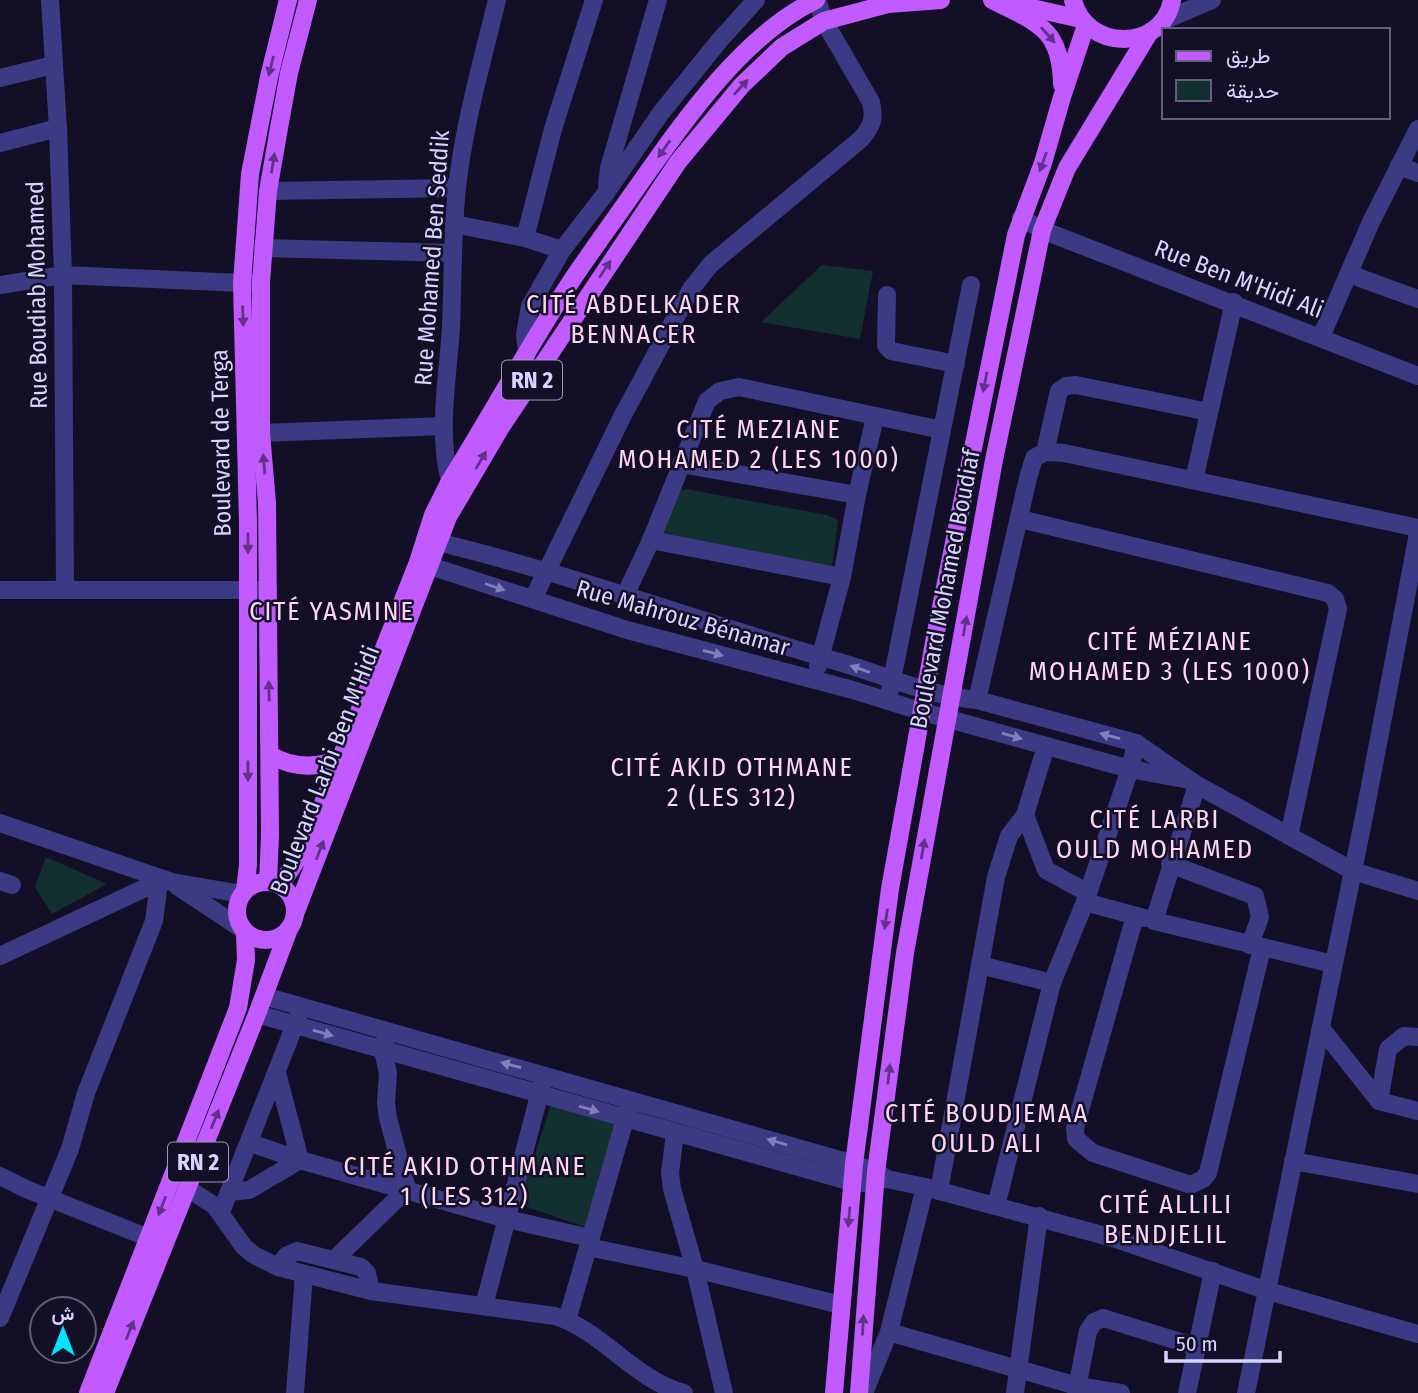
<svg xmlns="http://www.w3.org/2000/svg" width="1418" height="1393" font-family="'Fira Sans Condensed',Vazirmatn,sans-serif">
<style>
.green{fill:#12302f}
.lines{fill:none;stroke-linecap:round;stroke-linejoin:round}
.minor{stroke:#3d3a85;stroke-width:18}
.major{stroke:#c25bff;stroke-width:18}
.oneway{fill:#623188}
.oneway2{fill:#837fbc}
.labels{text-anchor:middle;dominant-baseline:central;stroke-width:5;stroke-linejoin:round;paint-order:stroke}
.shield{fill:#130f26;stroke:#9e99be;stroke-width:2}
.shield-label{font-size:23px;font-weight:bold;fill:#d9d4ff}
.street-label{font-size:24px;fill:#d9d4ff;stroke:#130f26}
.neighbourhood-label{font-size:26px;letter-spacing:2px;fill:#ffd6f0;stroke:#130f26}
</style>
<rect width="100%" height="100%" fill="#130f26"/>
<!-- green -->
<g class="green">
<path d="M822,265L873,271L860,339L761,322Z"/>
<path d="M686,489L827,515L838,520L832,565L824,571L665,541L661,532L677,491Z"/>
<path d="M46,857L107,884L52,914L35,887Z"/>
<path d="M551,1105L619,1123L588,1228L518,1204Z"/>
</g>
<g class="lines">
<!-- minor -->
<g class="minor">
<path d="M50,0L58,128L63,275L65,590"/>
<path d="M1163,21L1212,0"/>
<path d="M0,78L53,65"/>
<path d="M0,143L58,128"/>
<path d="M1399,166L1418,173"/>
<path d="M607,186L609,168L658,0"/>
<path d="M268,191L457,188"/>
<path d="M1021,218L1042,230L1418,376"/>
<path d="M454,224L525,238L562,250"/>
<path d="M525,238L553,129L594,0"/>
<path d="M263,248L452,253"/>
<path d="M1349,274L1418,299"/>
<path d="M0,285L63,275L242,283L261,282"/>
<path d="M887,295L886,346L891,351L956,364"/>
<path d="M1321,337L1371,222L1418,129"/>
<path d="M527,354L525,334L530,306L562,250L606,193L660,114L719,41L756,0"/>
<path d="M261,433L444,426"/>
<path d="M1045,452L1059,391L1066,386L1076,385L1209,412"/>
<path d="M681,464L857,495"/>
<path d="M1194,480L1234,302"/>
<path d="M459,486L450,481C437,431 448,377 451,327C453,280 452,234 457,188C464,124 482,62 497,0"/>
<path d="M1020,519L1328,593L1335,599L1338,609L1289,836"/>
<path d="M425,539C565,572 700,622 839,662C885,675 928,696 977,700L1136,743L1197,785L1353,871L1418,891"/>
<path d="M651,540L842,577"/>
<path d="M418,562L627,630L853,690L923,712L1130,769L1184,779"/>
<path d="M629,587L651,540L707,401L720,391L739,387L942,430"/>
<path d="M0,590H268"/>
<path d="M533,599L623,415L691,289L711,264L861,139C872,126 875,119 871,102L824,21L817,0"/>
<path d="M818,666L842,577L857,495L875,417"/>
<path d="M890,690L971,285"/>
<path d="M977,700L1028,478L1034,458L1045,452L1064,453L1418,528"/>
<path d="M1136,743L1130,769L1085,902L1144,918"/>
<path d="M1197,785L1154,921L1333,964"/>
<path d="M1025,815L1046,870L1088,893"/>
<path d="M0,823L172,882L242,894"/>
<path d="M1170,864L1255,896L1260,917L1250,945"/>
<path d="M0,881L12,885"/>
<path d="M177,886L242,929"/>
<path d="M1135,916L1075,1128L1076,1139L1093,1153L1191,1185L1203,1179L1208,1173L1262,948"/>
<path d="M0,956L164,879"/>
<path d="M980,965L1052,983"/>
<path d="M264,996L854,1164L876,1172L887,1179L925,1187L1113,1238L1268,1291L1418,1334"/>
<path d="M257,1014L852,1182L864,1183L887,1179"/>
<path d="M1321,1028L1379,1101L1418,1111"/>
<path d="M1379,1101L1388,1049L1404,1036L1418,1037"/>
<path d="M675,1133L670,1173L672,1189L695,1269L724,1393"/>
<path d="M250,1143L300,1160L507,1219L590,1238"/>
<path d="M1293,1161L1418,1184"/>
<path d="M0,1176L26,1189L149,1238"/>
<path d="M187,1188L215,1206L244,1247L254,1255L278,1267L371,1291L555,1316C603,1331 634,1380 684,1393"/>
<path d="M939,1191L996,877L1009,836L1025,815L1046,746"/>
<path d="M230,1192L249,1190L300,1160L277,1073"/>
<path d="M996,1206L1052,983L1085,902"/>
<path d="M221,1212L298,1017"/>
<path d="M588,1247L695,1269L841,1305"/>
<path d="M334,1260L407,1189L388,1118L386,1103L388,1073L383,1051L385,1041"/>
<path d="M278,1267L286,1256L297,1251L361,1267L367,1273L371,1291"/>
<path d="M484,1306L542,1084"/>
<path d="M0,1318L70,1149L86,1093L154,921L159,882"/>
<path d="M567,1320L628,1109"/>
<path d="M889,1332L1077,1386L1121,1393"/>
<path d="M1197,1347L1213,1271"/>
<path d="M295,1393L304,1275"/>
<path d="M864,1393L889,1332L925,1187"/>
<path d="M1015,1393L1039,1216"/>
<path d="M1076,1393L1088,1331L1094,1322L1103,1318L1197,1347L1187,1393"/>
<path d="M1246,1393L1364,817L1418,534"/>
</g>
<!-- major -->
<g class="major">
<path d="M992,0C1037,23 1061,28 1062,84"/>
<path d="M1073,0C1085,51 1162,53 1172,0"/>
<path d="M1014,4L1081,19"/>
<path d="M270,755C293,768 317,769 341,758"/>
<circle cx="266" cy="911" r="29"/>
<path d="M268,882L270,835L267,503L261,433V282L268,191L279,128L289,73L308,0"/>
<path d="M280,885L297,860L314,826L418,562L433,515L450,481C492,414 530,343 574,277C595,246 617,216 638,186C683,122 744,34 816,0"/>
<path d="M245,890L248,865V522L242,283L250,174L269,77L288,0"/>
<path d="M295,914L448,517L501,427L678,162L742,85L782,47L824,21L888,4L941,0"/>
<path d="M88,1393L238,1008L246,960L245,932"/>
<path d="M105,1393L257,1014L289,929"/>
<path d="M834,1393L854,1164L890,889L935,637L1016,235L1043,163L1062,97L1086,25"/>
<path d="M859,1393L876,1172L905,953L994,460L1042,230L1067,168L1149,33"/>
</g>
</g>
<!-- one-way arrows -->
<defs><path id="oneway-solid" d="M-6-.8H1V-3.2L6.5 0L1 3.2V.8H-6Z" transform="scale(1.75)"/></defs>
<g class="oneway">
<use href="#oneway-solid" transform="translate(1048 35) rotate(48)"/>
<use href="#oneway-solid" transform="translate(271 66) rotate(104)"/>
<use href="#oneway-solid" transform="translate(741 87) rotate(-47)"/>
<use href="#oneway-solid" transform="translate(664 149) rotate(125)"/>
<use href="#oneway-solid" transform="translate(1043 162) rotate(110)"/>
<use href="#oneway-solid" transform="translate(273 163) rotate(-81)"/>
<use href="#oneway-solid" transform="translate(605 269) rotate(-56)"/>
<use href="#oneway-solid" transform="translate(243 316) rotate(88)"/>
<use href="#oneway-solid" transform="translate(985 382) rotate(101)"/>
<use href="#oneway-solid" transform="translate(481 460) rotate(-60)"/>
<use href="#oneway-solid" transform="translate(264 464) rotate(-95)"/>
<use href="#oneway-solid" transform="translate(248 543) rotate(90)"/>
<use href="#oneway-solid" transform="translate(965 626) rotate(-80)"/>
<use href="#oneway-solid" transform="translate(269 691) rotate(-91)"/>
<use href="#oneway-solid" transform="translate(248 771) rotate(90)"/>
<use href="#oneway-solid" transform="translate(923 849) rotate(-80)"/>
<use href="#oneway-solid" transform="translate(320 850) rotate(-69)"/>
<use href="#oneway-solid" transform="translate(886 919) rotate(98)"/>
<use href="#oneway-solid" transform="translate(889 1074) rotate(-83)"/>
<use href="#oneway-solid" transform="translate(215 1119) rotate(-68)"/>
<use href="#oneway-solid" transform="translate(162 1206) rotate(111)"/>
<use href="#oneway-solid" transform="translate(849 1217) rotate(95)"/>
<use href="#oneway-solid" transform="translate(863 1325) rotate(-87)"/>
<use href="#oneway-solid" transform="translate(130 1330) rotate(-68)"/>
</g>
<g class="oneway2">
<use href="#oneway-solid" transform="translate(495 587) rotate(18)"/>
<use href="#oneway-solid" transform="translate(713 653) rotate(15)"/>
<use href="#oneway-solid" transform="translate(860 669) rotate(-161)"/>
<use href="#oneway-solid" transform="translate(1012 736) rotate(16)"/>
<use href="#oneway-solid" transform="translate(1110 736) rotate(-165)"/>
<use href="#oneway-solid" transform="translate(323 1033) rotate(16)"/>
<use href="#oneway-solid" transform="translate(511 1065) rotate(-165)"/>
<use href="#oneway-solid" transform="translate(589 1109) rotate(16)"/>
<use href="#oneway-solid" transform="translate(777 1142) rotate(-164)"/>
</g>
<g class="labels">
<!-- shield labels -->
<g class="shield">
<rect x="502" y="360.5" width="60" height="39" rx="5"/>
<rect x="168" y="1142.5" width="60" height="39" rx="5"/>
</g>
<g class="shield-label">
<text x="532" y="380">RN 2</text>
<text x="198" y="1162">RN 2</text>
</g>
<!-- street labels -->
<g class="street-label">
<text transform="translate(432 258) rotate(-86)">Rue Mohamed Ben Seddik</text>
<text transform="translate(1239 279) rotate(21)">Rue Ben M'Hidi Ali</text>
<text transform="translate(37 295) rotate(-91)">Rue Boudiab Mohamed</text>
<text transform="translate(221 443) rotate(-91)">Boulevard de Terga</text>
<text transform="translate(945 589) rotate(-79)">Boulevard Mohamed Boudiaf</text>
<text transform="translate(683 618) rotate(16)">Rue Mahrouz Bénamar</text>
<text transform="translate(325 770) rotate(-69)">Boulevard Larbi Ben M'Hidi</text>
</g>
<!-- neighbourhood labels -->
<g class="neighbourhood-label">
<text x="634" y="304">CITÉ ABDELKADER<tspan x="634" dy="30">BENNACER</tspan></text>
<text x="759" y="429">CITÉ MEZIANE<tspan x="759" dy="30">MOHAMED 2 (LES 1000)</tspan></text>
<text x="332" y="611">CITÉ YASMINE</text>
<text x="1170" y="641">CITÉ MÉZIANE<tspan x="1170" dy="30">MOHAMED 3 (LES 1000)</tspan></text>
<text x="732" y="767">CITÉ AKID OTHMANE<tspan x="732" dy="30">2 (LES 312)</tspan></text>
<text x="1155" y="819">CITÉ LARBI<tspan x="1155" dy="30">OULD MOHAMED</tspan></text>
<text x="987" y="1113">CITÉ BOUDJEMAA<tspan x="987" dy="30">OULD ALI</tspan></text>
<text x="465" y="1166">CITÉ AKID OTHMANE<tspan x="465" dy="30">1 (LES 312)</tspan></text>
<text x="1166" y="1204">CITÉ ALLILI<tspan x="1166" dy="30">BENDJELIL</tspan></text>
</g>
</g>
<!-- legend -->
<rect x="1162" y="28" width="228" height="91" fill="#130f26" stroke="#625e7d" stroke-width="2"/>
<rect x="1176" y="51" width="35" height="10" fill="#c25bff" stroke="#625e7d" stroke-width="2"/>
<text x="1226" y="63" font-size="21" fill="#d9d4ff">طريق</text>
<rect x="1176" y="80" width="35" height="21" fill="#12302f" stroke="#625e7d" stroke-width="2"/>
<text x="1226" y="98" font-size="21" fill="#d9d4ff">حديقة</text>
<!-- north arrow -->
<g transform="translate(63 1330)"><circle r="33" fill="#130f26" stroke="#625e7d" stroke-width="2"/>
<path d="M0-5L12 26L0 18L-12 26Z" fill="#00e5ff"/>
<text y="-10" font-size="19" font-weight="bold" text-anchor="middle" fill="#d9d4ff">ش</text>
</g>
<!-- scale -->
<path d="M1166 1351v10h114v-10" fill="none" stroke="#d9d4ff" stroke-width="3.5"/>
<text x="1176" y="1351" font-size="21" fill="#d9d4ff" stroke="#130f26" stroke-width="5" paint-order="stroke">50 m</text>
</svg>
